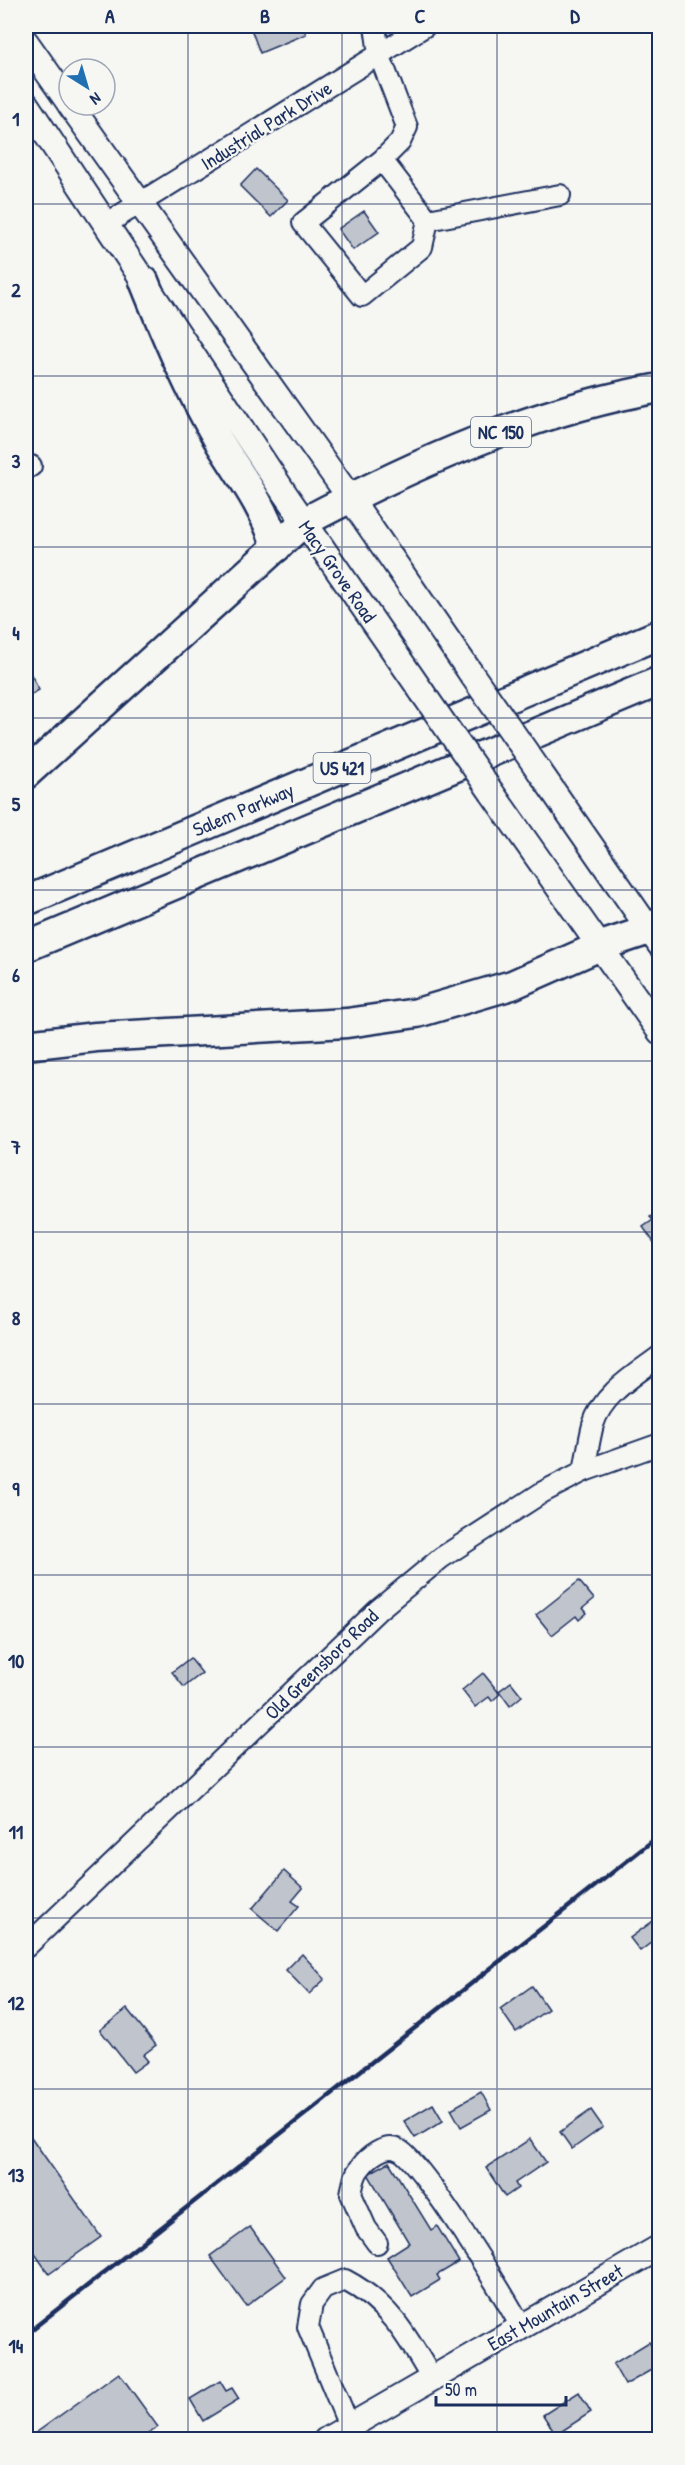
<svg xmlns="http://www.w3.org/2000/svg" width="685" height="2465" font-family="'Patrick Hand',sans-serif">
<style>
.building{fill:#c0c4cd;stroke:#1b2f5e;stroke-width:1.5}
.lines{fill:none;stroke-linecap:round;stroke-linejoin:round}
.minor-casing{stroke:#1b2f5e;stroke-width:24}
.major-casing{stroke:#1b2f5e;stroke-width:28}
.highway-casing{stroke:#1b2f5e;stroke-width:33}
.minor{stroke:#f6f6f2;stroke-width:20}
.major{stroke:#f6f6f2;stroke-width:24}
.highway{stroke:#f6f6f2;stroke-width:28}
.rail{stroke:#1b2f5e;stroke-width:4.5}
.major-bridge-casing{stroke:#1b2f5e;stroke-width:28;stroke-linecap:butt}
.major-bridge{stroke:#f6f6f2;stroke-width:24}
.grid{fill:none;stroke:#1b2f5e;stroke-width:1.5;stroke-opacity:0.55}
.labels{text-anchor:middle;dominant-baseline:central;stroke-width:4.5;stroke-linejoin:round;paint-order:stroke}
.shield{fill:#f6f6f2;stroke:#5d6b8a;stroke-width:1.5}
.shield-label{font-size:18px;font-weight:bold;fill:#1b2f5e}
.street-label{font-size:20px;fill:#1b2f5e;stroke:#f6f6f2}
.neatline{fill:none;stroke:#1b2f5e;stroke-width:2}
.grid-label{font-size:20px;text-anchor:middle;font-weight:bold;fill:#1b2f5e}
</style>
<rect width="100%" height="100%" fill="#f6f6f2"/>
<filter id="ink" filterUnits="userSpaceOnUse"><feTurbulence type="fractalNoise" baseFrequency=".0167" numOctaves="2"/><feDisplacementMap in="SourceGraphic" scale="12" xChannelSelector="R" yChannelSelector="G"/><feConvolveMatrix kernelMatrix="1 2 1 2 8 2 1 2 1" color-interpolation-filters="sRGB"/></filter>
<g filter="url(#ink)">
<!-- building -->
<g class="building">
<path d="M261,26H302L306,34L260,53L251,29Z"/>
<path d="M256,169L288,200L271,217L240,186Z"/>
<path d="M364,211L379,232L353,250L338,229Z"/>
<path d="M26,665L39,690L26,698Z"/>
<path d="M660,1210V1251L643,1227L653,1220L650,1217Z"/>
<path d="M579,1581L594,1599L583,1608L587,1613L579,1620L576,1616L552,1635L536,1615Z"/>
<path d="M190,1658L202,1673L184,1687L172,1672Z"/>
<path d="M483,1673L500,1694L492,1701L489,1697L475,1707L462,1690Z"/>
<path d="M511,1682L522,1696L510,1706L499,1691Z"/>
<path d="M284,1871L303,1888L292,1901L299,1906L278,1931L252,1909Z"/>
<path d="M660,1916V1951L652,1942L640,1951L630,1938Z"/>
<path d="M302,1954L325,1979L309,1994L286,1970Z"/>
<path d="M532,1986L548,2009L516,2032L500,2009Z"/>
<path d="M127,2009L156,2045L143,2055L148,2061L133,2072L100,2030Z"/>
<path d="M481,2092L491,2110L461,2127L451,2109Z"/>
<path d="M433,2104L443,2121L415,2138L404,2121Z"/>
<path d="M591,2110L603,2127L572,2149L560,2132Z"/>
<path d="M31,2137L101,2237L49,2274L26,2241V2141Z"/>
<path d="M530,2139L546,2162L515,2183L518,2188L505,2197L486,2168Z"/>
<path d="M389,2162L431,2230L437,2226L459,2262L437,2275L440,2280L412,2297L387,2257L409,2243L368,2174Z"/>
<path d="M250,2227L286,2277L246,2306L210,2256Z"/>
<path d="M649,2342L660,2359V2365L625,2385L613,2364Z"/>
<path d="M119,2373L158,2427L140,2440H26Z"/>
<path d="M220,2381L226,2391L232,2388L239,2399L203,2421L190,2399Z"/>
<path d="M579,2392L591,2412L556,2435L543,2415Z"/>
</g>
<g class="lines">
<!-- minor casing -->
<g class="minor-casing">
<g id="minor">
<path d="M375,26L379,54L407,127L400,142L382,160L303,223L362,296L422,247L428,220L382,160"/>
<path d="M428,220L560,195"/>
<path d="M106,224L425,26"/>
<path d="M26,469L31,466"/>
<path d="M584,1471C587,1456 589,1440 593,1425C602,1394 635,1375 660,1356"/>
<path d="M26,1947L378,1610L441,1558L543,1492L584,1471L660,1444"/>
<path d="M377,2243L366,2228L351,2194C353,2185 354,2175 360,2168C368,2157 385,2143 399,2150C420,2159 507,2299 521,2327"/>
<path d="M349,2426L308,2327L312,2304L323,2289L345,2280C389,2303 408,2337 432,2379"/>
</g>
</g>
<!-- major casing -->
<g class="major-casing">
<g id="major">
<path d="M26,42L69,103"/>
<path d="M26,104L285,494L422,692"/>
<path d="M70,105L350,498L470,672"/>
<path d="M540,772L660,945"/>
<path d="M492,793L660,1032"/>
<path d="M326,2440L660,2247"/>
</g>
</g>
<!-- highway casing -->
<g class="highway-casing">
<g id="highway">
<path d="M144,281C167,338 189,390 220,443C244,481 262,504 277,547"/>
<path d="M26,774L304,522C416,463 534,410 660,388"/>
<path d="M26,901L660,634"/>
<path d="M26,947L660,681"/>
<path d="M26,1045L96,1037L347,1023L417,1013L512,985L598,947L649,930L660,922"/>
</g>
</g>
<!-- minor -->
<use href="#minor" class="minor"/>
<!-- major -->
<use href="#major" class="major"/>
<!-- highway -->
<use href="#highway" class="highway"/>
<!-- rail -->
<path class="rail" d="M26,2334L660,1835"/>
<!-- major-bridge casing -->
<g class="major-bridge-casing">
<g id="major-bridge">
<path d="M470,672L540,772"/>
<path d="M422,692L492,793"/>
</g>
</g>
<!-- major-bridge -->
<use href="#major-bridge" class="major-bridge"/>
</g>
</g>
<!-- grid -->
<path class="grid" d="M188,26V2440M342,26V2440M497,26V2440M26,204H660M26,376H660M26,547H660M26,718H660M26,890H660M26,1061H660M26,1232H660M26,1404H660M26,1575H660M26,1747H660M26,1918H660M26,2089H660M26,2261H660"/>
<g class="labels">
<!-- shield labels -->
<g class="shield">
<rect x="471" y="417" width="60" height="30" rx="4.5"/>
<rect x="313.5" y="753" width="57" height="30" rx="4.5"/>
</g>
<g class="shield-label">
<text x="501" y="432">NC 150</text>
<text x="342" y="768">US 421</text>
</g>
<!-- street labels -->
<g class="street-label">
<text transform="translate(266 125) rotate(-32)">Industrial Park Drive</text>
<text transform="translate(338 571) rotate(55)">Macy Grove Road</text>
<text transform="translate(243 809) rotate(-23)">Salem Parkway</text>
<text transform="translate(321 1664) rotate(-44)">Old Greensboro Road</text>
<text transform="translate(555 2307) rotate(-30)">East Mountain Street</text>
</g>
</g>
<!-- margin -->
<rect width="685" height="2465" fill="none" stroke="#f6f6f2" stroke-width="66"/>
<!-- north arrow -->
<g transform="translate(87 87) rotate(143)"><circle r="28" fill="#f6f6f2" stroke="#9ea6b7" stroke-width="1.5"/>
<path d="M0-4.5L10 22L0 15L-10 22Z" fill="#1f6fb2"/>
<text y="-9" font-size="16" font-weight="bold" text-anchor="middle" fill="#1b2f5e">N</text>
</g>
<!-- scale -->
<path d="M436 2396v9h130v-9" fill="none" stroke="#1b2f5e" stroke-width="3"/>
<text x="445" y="2396" font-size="18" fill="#1b2f5e" stroke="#f6f6f2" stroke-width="4.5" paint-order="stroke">50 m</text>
<rect x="33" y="33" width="619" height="2399" class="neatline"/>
<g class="grid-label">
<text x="110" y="23">A</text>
<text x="265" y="23">B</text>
<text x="420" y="23">C</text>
<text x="575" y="23">D</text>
<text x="16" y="126">1</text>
<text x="16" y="297">2</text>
<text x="16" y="468">3</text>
<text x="16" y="640">4</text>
<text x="16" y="811">5</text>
<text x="16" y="982">6</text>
<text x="16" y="1154">7</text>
<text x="16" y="1325">8</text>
<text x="16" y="1496">9</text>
<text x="16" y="1668">10</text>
<text x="16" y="1839">11</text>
<text x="16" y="2010">12</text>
<text x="16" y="2182">13</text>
<text x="16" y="2353">14</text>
</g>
</svg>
